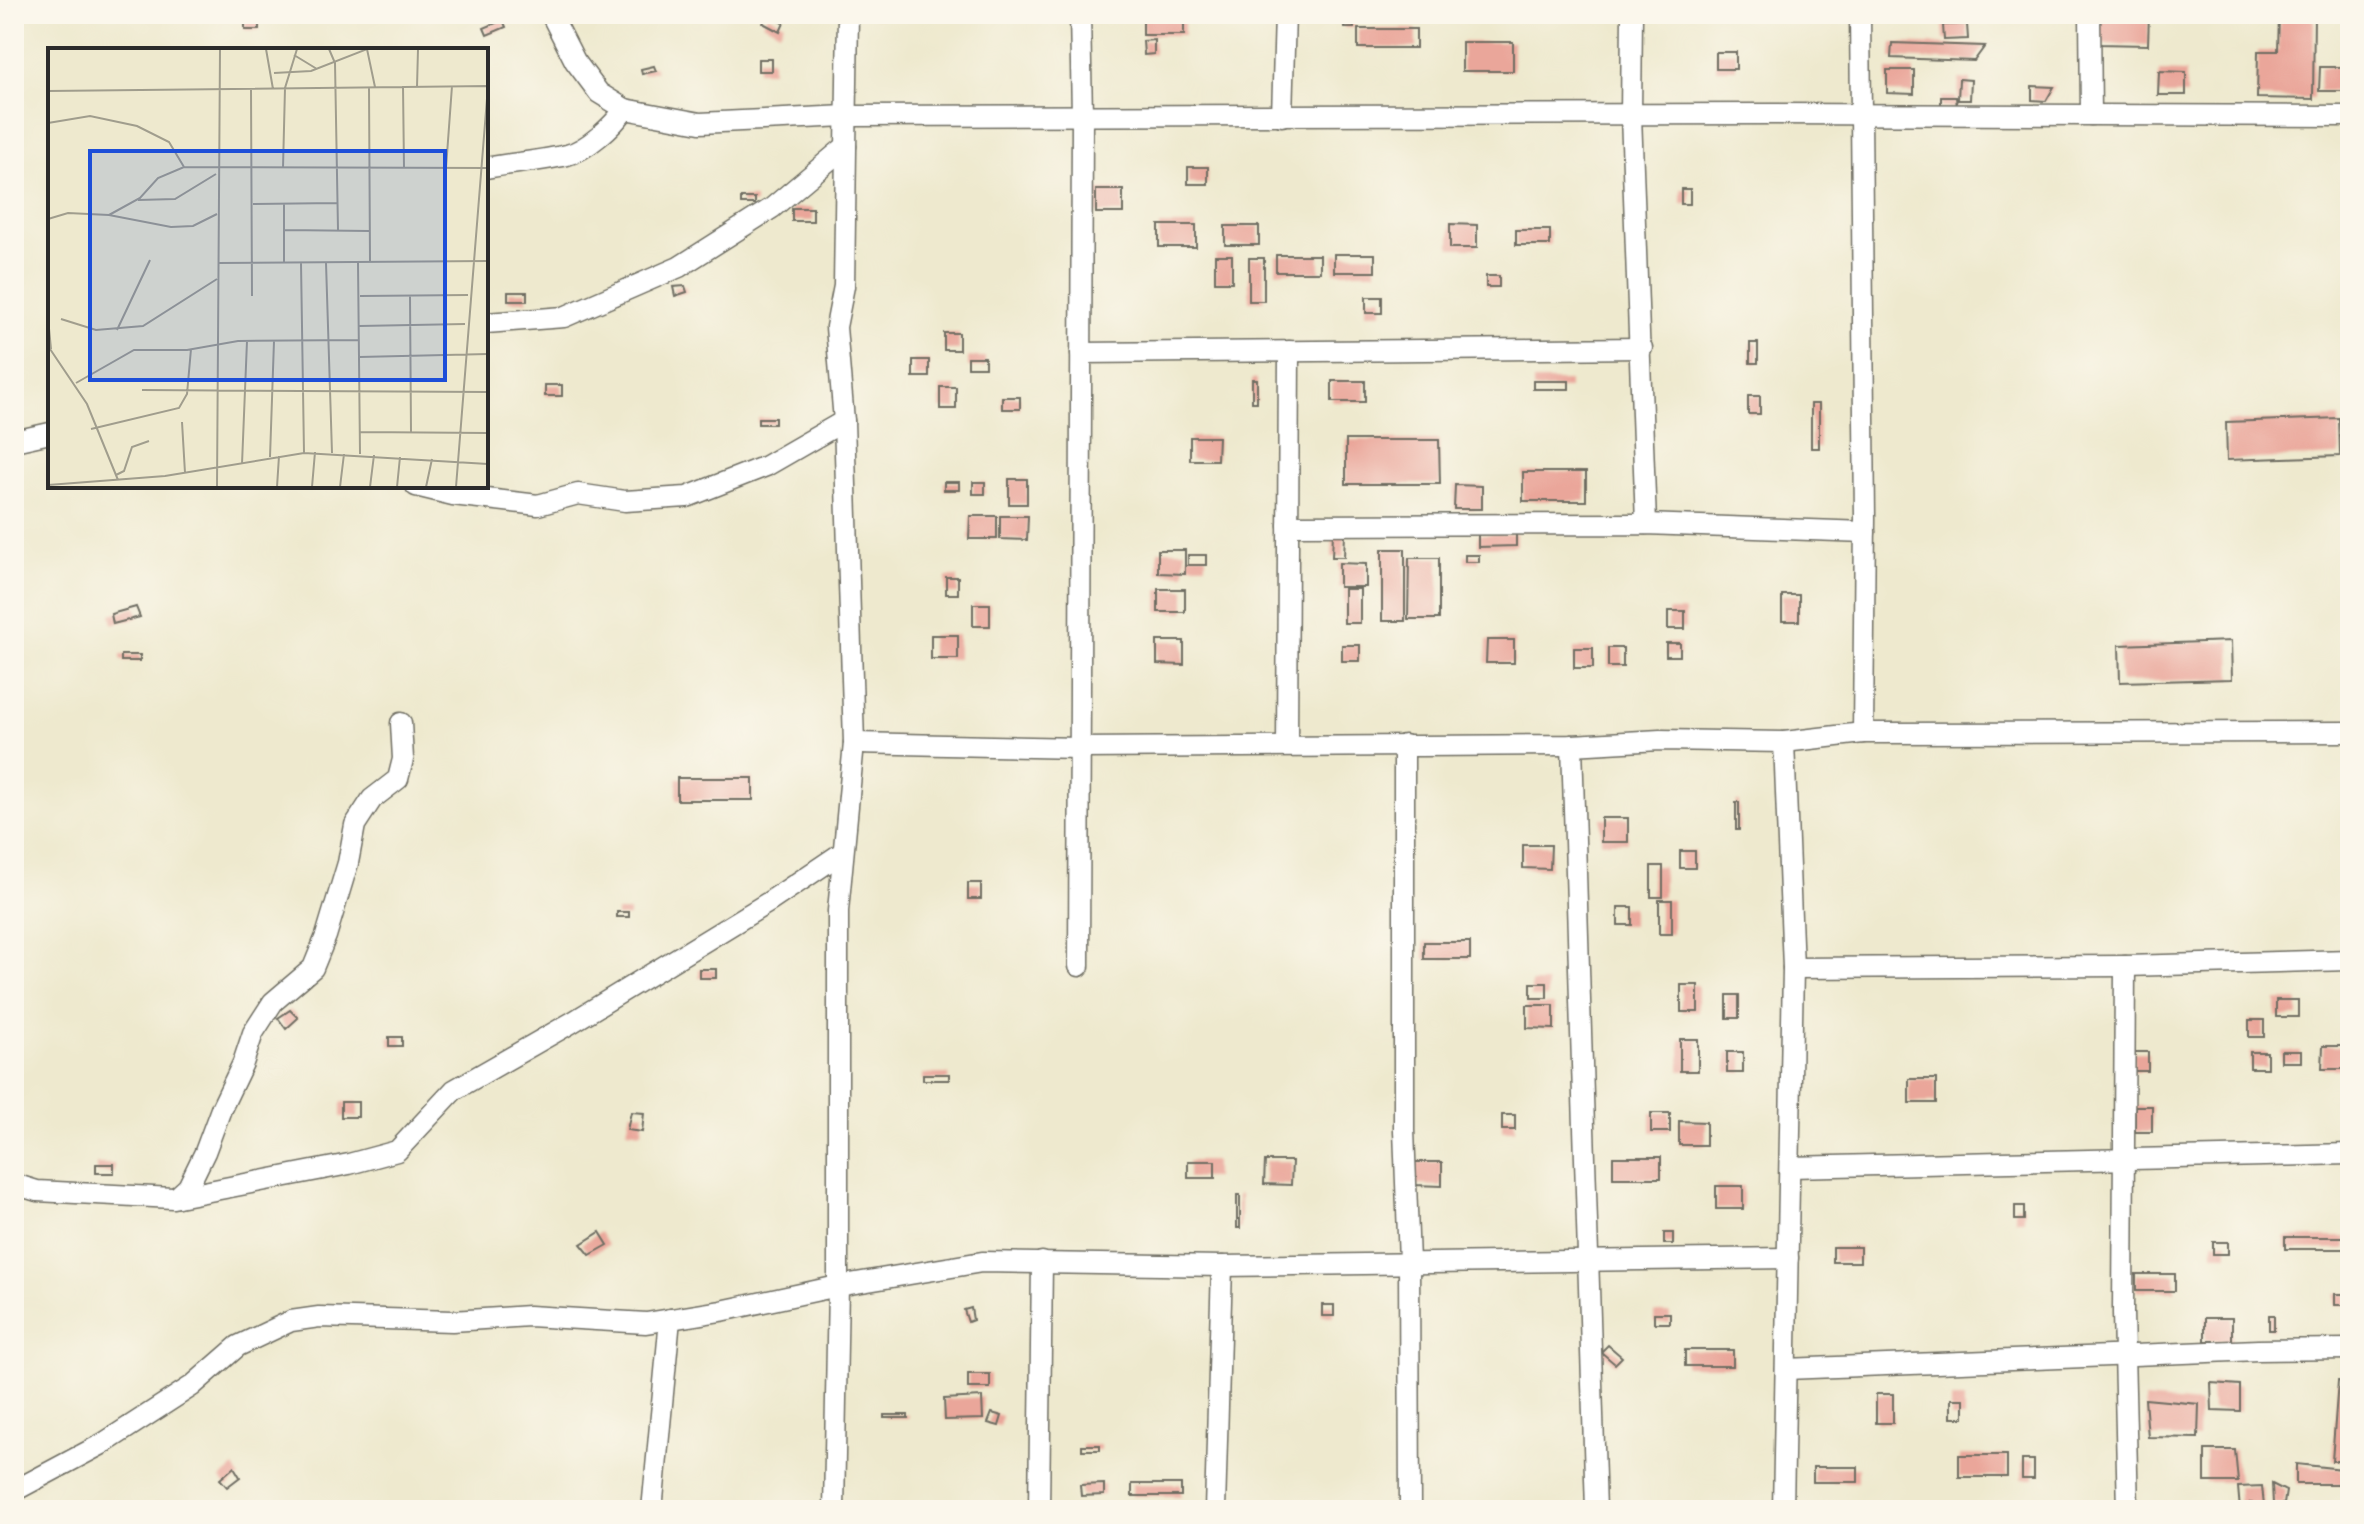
<svg xmlns="http://www.w3.org/2000/svg" width="2364" height="1524" font-family="'Gochi Hand',sans-serif">
<style>
.building{fill:#eaa69a}
.lines{fill:none;stroke-linecap:round;stroke-linejoin:round}
.street-casing{stroke:#6f6e64;stroke-width:23}
.street{stroke:#fff;stroke-width:20}
.inset-road{fill:none;stroke:#a09d8d;stroke-width:2}
.view{fill:#1d4ed8;fill-opacity:0.15;stroke:#1d4ed8;stroke-width:4}
.inset-edge{fill:none;stroke:#2b2b2b;stroke-width:4}
</style>
<rect width="100%" height="100%" fill="#fbf7ec"/>
<filter id="ink" filterUnits="userSpaceOnUse"><feTurbulence type="fractalNoise" baseFrequency=".0125" numOctaves="2"/><feDisplacementMap in="SourceGraphic" scale="16" xChannelSelector="R" yChannelSelector="G"/><feConvolveMatrix kernelMatrix="1 2 1 2 8 2 1 2 1" color-interpolation-filters="sRGB"/></filter>
<filter id="wash" filterUnits="userSpaceOnUse"><feTurbulence type="fractalNoise" baseFrequency=".006" numOctaves="4" result="noise"/><feDisplacementMap in="SourceGraphic" scale="32" xChannelSelector="R" yChannelSelector="G"/><feGaussianBlur stdDeviation="1.8" result="paint"/><feColorMatrix in="noise" values="0 0 0 0 0 0 0 0 0 0 0 0 0 0 0 0 0 1.4 0 .05"/><feComposite in="paint" operator="in"/></filter>
<g filter="url(#wash)">
<rect width="100%" height="100%" fill="#eee9ce"/>
<g id="blocks">
<!-- building -->
<g class="building">
<rect x="874" y="14" width="24" height="4"/>
<path d="M2098,14H2149L2148,45L2098,44Z"/>
<path d="M768,15L784,23L780,32L763,23Z"/>
<rect x="1344" y="15" width="10" height="13"/>
<path d="M2279,15H2314L2313,99L2257,98L2258,51H2278Z"/>
<rect x="1143" y="17" width="41" height="18"/>
<rect x="245" y="20" width="14" height="10"/>
<path d="M503,20L506,27L487,35L484,28Z"/>
<path d="M1967,24L1968,39L1944,40L1943,25Z"/>
<rect x="1358" y="29" width="58" height="19"/>
<path d="M1154,40V54L1144,55L1143,41Z"/>
<rect x="1462" y="42" width="51" height="29"/>
<path d="M1892,43L1985,46L1974,61L1891,58Z"/>
<rect x="1716" y="52" width="20" height="17"/>
<rect x="758" y="59" width="14" height="12"/>
<path d="M654,66L656,71L642,74L641,69Z"/>
<path d="M2320,67H2347V91H2319Z"/>
<path d="M1887,70H1914V94L1887,93Z"/>
<path d="M2159,71L2186,72V95H2158Z"/>
<path d="M1959,79L1971,80L1970,100H1958Z"/>
<path d="M2032,86L2054,87L2046,101L2032,100Z"/>
<path d="M1941,97H1956L1957,108H1941Z"/>
<rect x="1188" y="167" width="20" height="17"/>
<rect x="1681" y="189" width="9" height="15"/>
<rect x="1096" y="190" width="27" height="23"/>
<rect x="741" y="198" width="14" height="6"/>
<rect x="792" y="208" width="21" height="13"/>
<path d="M1450,224L1477,225V248H1450Z"/>
<rect x="1159" y="225" width="37" height="22"/>
<rect x="1225" y="226" width="34" height="19"/>
<rect x="1516" y="230" width="34" height="15"/>
<rect x="1334" y="254" width="41" height="18"/>
<rect x="1215" y="255" width="17" height="27"/>
<rect x="1276" y="255" width="44" height="17"/>
<rect x="1249" y="258" width="15" height="43"/>
<rect x="1486" y="276" width="13" height="11"/>
<path d="M685,286L687,292L675,296L673,287Z"/>
<rect x="508" y="292" width="19" height="9"/>
<rect x="1366" y="297" width="16" height="16"/>
<rect x="944" y="333" width="15" height="17"/>
<rect x="1750" y="343" width="8" height="20"/>
<rect x="968" y="357" width="17" height="10"/>
<rect x="913" y="360" width="16" height="17"/>
<rect x="1252" y="379" width="5" height="23"/>
<rect x="1332" y="381" width="33" height="21"/>
<rect x="1533" y="381" width="36" height="8"/>
<rect x="545" y="385" width="17" height="11"/>
<rect x="940" y="387" width="16" height="22"/>
<rect x="1748" y="396" width="12" height="18"/>
<rect x="1002" y="397" width="18" height="12"/>
<rect x="1811" y="404" width="8" height="44"/>
<rect x="758" y="418" width="17" height="6"/>
<path d="M2339,418L2340,456L2227,460L2226,422Z"/>
<path d="M1190,437H1218L1217,460H1190Z"/>
<path d="M1346,440H1439L1440,484H1346Z"/>
<rect x="1523" y="472" width="63" height="29"/>
<rect x="1009" y="479" width="18" height="25"/>
<rect x="944" y="482" width="15" height="8"/>
<rect x="973" y="482" width="12" height="12"/>
<path d="M1455,485L1482,486V509H1454Z"/>
<path d="M970,516H997V539H969Z"/>
<path d="M1000,516H1028L1027,540L1000,539Z"/>
<path d="M1333,533L1345,534L1344,557H1332Z"/>
<path d="M1478,534H1516V546L1478,547Z"/>
<rect x="1382" y="549" width="23" height="72"/>
<path d="M1158,550H1185V574L1158,573Z"/>
<rect x="1188" y="555" width="18" height="10"/>
<rect x="1465" y="555" width="14" height="7"/>
<path d="M1409,558H1439V619H1408Z"/>
<path d="M1339,563L1366,564V587H1339Z"/>
<rect x="946" y="577" width="12" height="17"/>
<rect x="1158" y="589" width="27" height="23"/>
<rect x="1344" y="589" width="16" height="34"/>
<rect x="1782" y="595" width="17" height="26"/>
<rect x="973" y="604" width="17" height="22"/>
<path d="M136,607L140,617L113,624L111,614Z"/>
<rect x="1668" y="611" width="17" height="18"/>
<rect x="931" y="635" width="27" height="24"/>
<path d="M1487,640H1514V663H1486Z"/>
<path d="M1157,641H1184V665L1157,664Z"/>
<path d="M2231,641L2232,679L2120,682L2119,645Z"/>
<rect x="1666" y="643" width="14" height="13"/>
<rect x="1342" y="645" width="18" height="16"/>
<rect x="1574" y="648" width="19" height="20"/>
<rect x="1608" y="648" width="15" height="19"/>
<rect x="121" y="655" width="19" height="6"/>
<rect x="677" y="778" width="76" height="22"/>
<rect x="1736" y="802" width="3" height="28"/>
<rect x="1601" y="818" width="27" height="24"/>
<path d="M1523,845H1551L1550,869L1523,868Z"/>
<rect x="1680" y="851" width="15" height="17"/>
<rect x="1651" y="866" width="12" height="31"/>
<rect x="968" y="883" width="13" height="16"/>
<rect x="1659" y="900" width="13" height="34"/>
<rect x="1618" y="907" width="14" height="18"/>
<rect x="617" y="912" width="12" height="5"/>
<rect x="1424" y="942" width="46" height="17"/>
<rect x="699" y="969" width="17" height="9"/>
<rect x="1531" y="983" width="16" height="15"/>
<rect x="1681" y="985" width="17" height="27"/>
<rect x="1727" y="995" width="12" height="23"/>
<rect x="2276" y="1000" width="22" height="17"/>
<path d="M1527,1005H1554V1029L1527,1028Z"/>
<path d="M290,1010L298,1018L286,1029L278,1018Z"/>
<rect x="2249" y="1020" width="15" height="17"/>
<rect x="389" y="1037" width="13" height="9"/>
<rect x="1680" y="1039" width="18" height="32"/>
<path d="M2323,1046H2350V1069H2322Z"/>
<rect x="2281" y="1051" width="20" height="11"/>
<rect x="1727" y="1052" width="16" height="21"/>
<rect x="2133" y="1052" width="15" height="19"/>
<rect x="2250" y="1052" width="17" height="16"/>
<rect x="923" y="1074" width="26" height="6"/>
<rect x="1909" y="1079" width="27" height="24"/>
<rect x="341" y="1102" width="17" height="15"/>
<rect x="2135" y="1106" width="17" height="26"/>
<path d="M631,1112L644,1113L642,1132L627,1130Z"/>
<rect x="1651" y="1113" width="19" height="19"/>
<rect x="1502" y="1115" width="13" height="15"/>
<path d="M1679,1121L1706,1122V1145H1679Z"/>
<rect x="1613" y="1157" width="48" height="21"/>
<rect x="1188" y="1161" width="27" height="17"/>
<path d="M1265,1161H1292L1291,1185L1264,1184Z"/>
<path d="M1415,1162H1442V1186L1414,1185Z"/>
<rect x="96" y="1164" width="18" height="9"/>
<rect x="1716" y="1186" width="27" height="23"/>
<rect x="1237" y="1195" width="3" height="33"/>
<rect x="2015" y="1206" width="9" height="14"/>
<path d="M600,1232L608,1245L590,1255L581,1244Z"/>
<rect x="1664" y="1233" width="9" height="11"/>
<rect x="2285" y="1237" width="61" height="12"/>
<rect x="2213" y="1242" width="15" height="12"/>
<rect x="1833" y="1247" width="27" height="15"/>
<rect x="2136" y="1274" width="39" height="17"/>
<rect x="2335" y="1294" width="12" height="11"/>
<rect x="1322" y="1305" width="12" height="11"/>
<path d="M971,1308L973,1320L968,1322L964,1310Z"/>
<rect x="1654" y="1313" width="16" height="10"/>
<rect x="2269" y="1315" width="5" height="15"/>
<rect x="2205" y="1318" width="27" height="23"/>
<path d="M1608,1345L1622,1357L1615,1364L1601,1352Z"/>
<rect x="1685" y="1350" width="48" height="16"/>
<rect x="968" y="1374" width="22" height="14"/>
<path d="M2338,1381L2349,1382L2344,1461H2332Z"/>
<path d="M2211,1383L2240,1385V1411L2212,1410Z"/>
<rect x="1876" y="1394" width="17" height="29"/>
<path d="M982,1397L983,1419L945,1420L944,1399Z"/>
<rect x="1951" y="1399" width="13" height="19"/>
<path d="M2145,1399L2199,1404L2198,1438L2148,1437Z"/>
<path d="M992,1413L1002,1416L999,1426L988,1423Z"/>
<rect x="884" y="1415" width="24" height="3"/>
<rect x="1082" y="1445" width="18" height="5"/>
<path d="M2205,1450H2235L2238,1482H2205Z"/>
<rect x="1959" y="1455" width="48" height="22"/>
<rect x="2022" y="1460" width="12" height="19"/>
<path d="M2296,1464L2342,1469L2345,1484H2296Z"/>
<path d="M234,1467L240,1477L227,1487L220,1479Z"/>
<rect x="1813" y="1467" width="45" height="15"/>
<path d="M1104,1484V1495L1081,1496L1080,1485Z"/>
<rect x="1132" y="1484" width="49" height="12"/>
<path d="M2272,1484L2286,1491L2284,1504H2273Z"/>
<path d="M2262,1486L2264,1505L2250,1503L2251,1510H2240L2238,1487Z"/>
</g>
</g>
</g>
<g filter="url(#ink)">
<use href="#blocks" fill-opacity="0" stroke="#6f6e64" stroke-width="2"/>
<g class="lines">
<!-- street casing -->
<g class="street-casing">
<g id="street">
<path d="M551,14L575,61L599,93L625,109"/>
<path d="M1632,14L1631,115L1646,524"/>
<path d="M1860,14L1865,518L1863,733"/>
<path d="M2090,14L2091,115"/>
<path d="M1282,116L1285,14"/>
<path d="M486,168C512,163 541,161 567,155C587,150 613,126 625,109L700,123L846,116L1774,114L2350,116"/>
<path d="M486,323L564,317L679,267L772,208L846,146"/>
<path d="M1081,353L1642,348"/>
<path d="M14,441L50,433"/>
<path d="M416,486L453,495L538,505L578,494L625,501L687,497L766,466L844,421"/>
<path d="M1288,525L1646,524L1865,532"/>
<path d="M854,743L1079,748L1572,745L1660,740L1784,742L1863,733L2350,732"/>
<path d="M1404,745V1130L1409,1262L1410,1510"/>
<path d="M1572,745L1596,1510"/>
<path d="M1287,746L1289,351"/>
<path d="M1079,966L1082,115L1080,14"/>
<path d="M2125,966L2123,1313L2128,1510"/>
<path d="M1793,968L2125,966L2350,960"/>
<path d="M1790,1167L2350,1154"/>
<path d="M14,1184L37,1191L173,1198L349,1164L397,1151L454,1090L571,1023L769,902L843,852"/>
<path d="M177,1197L188,1187L205,1152L221,1109L243,1063L253,1033L273,1002L313,968L326,936L348,863L355,825L372,799L398,779L403,759L401,723"/>
<path d="M1786,1369L2258,1350L2350,1349"/>
<path d="M14,1491L104,1443L192,1386L238,1346L291,1321L319,1317L452,1321L529,1316L646,1323L721,1311L838,1286L982,1262L1222,1266L1788,1258"/>
<path d="M652,1510L670,1319"/>
<path d="M834,1510L838,1286V911L854,743L844,421L836,327L844,286L848,14"/>
<path d="M1039,1510L1042,1262"/>
<path d="M1215,1510L1222,1266"/>
<path d="M1783,1510L1793,968L1784,742"/>
</g>
</g>
<!-- street -->
<use href="#street" class="street"/>
</g>
</g>
<!-- overview -->
<g transform="translate(48 48)">
<rect width="440" height="440" fill="#eee9ce"/>
<path class="inset-road" d="M218,1L225,41M281,1L287,15L290,182M246,7L269,21M226,25L263,23L319,1L327,39M355,38L356,120M321,39L322,213M369,39L370,1M203,41L204,248M0,43L440,38L408,439M0,75L42,68L89,78L121,94L136,119M235,120L237,40L249,1M398,120L404,38M90,152L127,151L168,126M205,156L289,155M61,167L92,150L110,130L136,119L440,120M0,171L20,165L61,167L123,179L145,178L169,166M236,182L322,183M170,215L440,213M236,215V156M253,215L256,405M278,215L284,405M310,215L312,406M312,248L420,247M362,248L363,384M0,270L3,301M13,271L48,282L95,278L169,231M311,278L417,276M69,282L102,212M0,298L39,356L70,432M311,309L440,306M28,335L86,302H139L190,293L311,292M94,342L440,344M134,374L137,425M43,381L131,360L139,346L143,301M311,384L440,385M222,409L226,293M194,416L199,293M68,427L76,423L84,399L101,393M0,437L117,428L256,405L440,416M169,439L172,1M229,439L231,408M264,439L267,404M292,439L296,406M322,439L326,407M349,439L352,409M378,439L384,411"/>
<path class="view" d="M42,103H397V332H42Z"/>
<rect width="440" height="440" class="inset-edge"/>
</g>
<!-- margin -->
<rect width="2364" height="1524" fill="none" stroke="#fbf7ec" stroke-width="48"/>
</svg>
